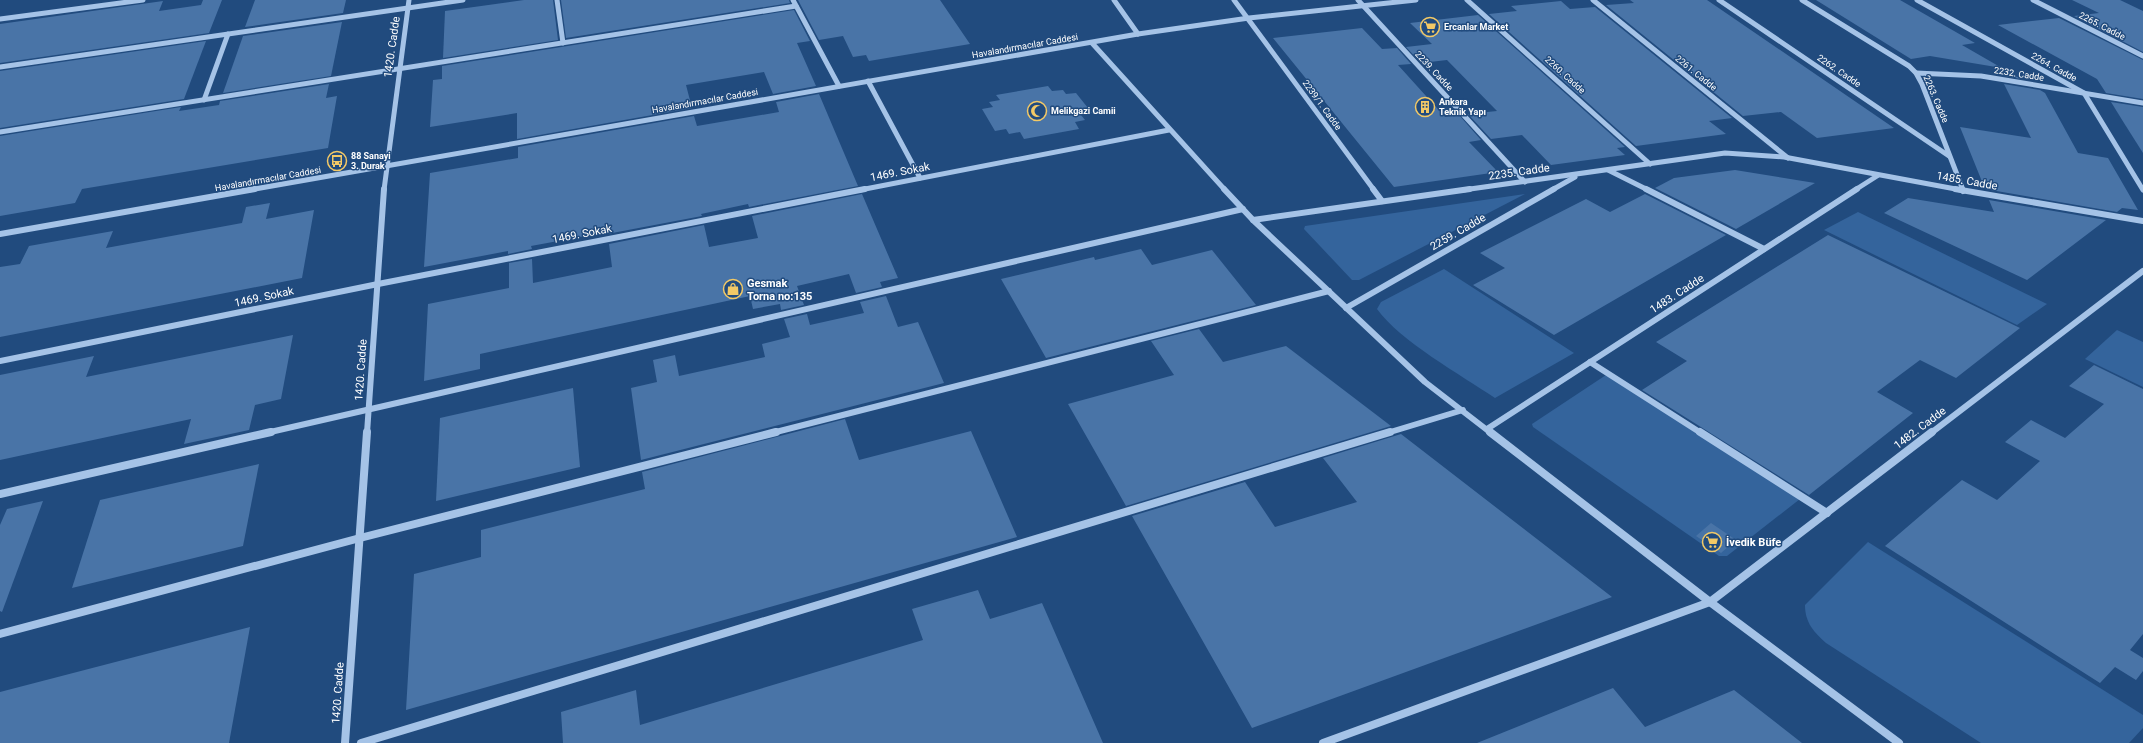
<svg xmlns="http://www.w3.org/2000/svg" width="2143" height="743" font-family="Roboto,sans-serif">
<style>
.green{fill:#34649c}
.building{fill:#4974a7}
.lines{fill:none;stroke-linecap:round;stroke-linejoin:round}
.minor-far2{stroke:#a5c3e7;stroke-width:5}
.minor-far1{stroke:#a5c3e7;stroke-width:6}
.minor{stroke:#a5c3e7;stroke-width:8}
.labels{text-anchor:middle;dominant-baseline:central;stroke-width:3;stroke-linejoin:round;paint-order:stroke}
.far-street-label{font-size:9px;fill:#fff;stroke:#214b7e}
.far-poi-label{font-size:9px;font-weight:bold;fill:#fff;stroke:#214b7e;text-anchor:start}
.street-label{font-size:11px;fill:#fff;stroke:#214b7e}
.poi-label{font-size:11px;font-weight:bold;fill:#fff;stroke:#214b7e;text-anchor:start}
</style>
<rect width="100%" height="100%" fill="#214b7e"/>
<!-- green -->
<g class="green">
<path d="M1525,194L1359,280H1352L1304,229L1305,226Z"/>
<path d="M1858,212L2047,304L2017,325L1824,230Z"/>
<path d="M1444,269L1574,353L1495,398C1461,375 1400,341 1377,309L1381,302Z"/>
<path d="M2117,330L2143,342V387L2085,359Z"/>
<path d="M1606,375L1800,499L1727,556H1719L1533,427L1532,424Z"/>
<path d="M1868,542L2143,715V728L2129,743H1981L1826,643C1814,632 1805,623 1805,605Z"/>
</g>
<!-- building -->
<g class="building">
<path d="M203,0H222L209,33L0,63V24L163,1L159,11L201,5Z"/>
<path d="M255,0H346L343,13L245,27Z"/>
<path d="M524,0H553L558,40L443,58L445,11Z"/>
<path d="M561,0H789L790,3L566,38Z"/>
<path d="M798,0H940L970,44L869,61L866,55L853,57L843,36L819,40Z"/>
<path d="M1630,0H1707L1894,128L1817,138L1781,112L1743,116L1606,5L1634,3Z"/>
<path d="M1816,0H1900L1975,43L1962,45L2021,79L2000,75L1996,67L1930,56L1911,59Z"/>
<path d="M2072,0H2120L2143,11V52L2074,16L2099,13Z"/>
<path d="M1561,1L1570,9L1595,7L1732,118L1709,121L1726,134L1636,146L1489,14L1517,11L1511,6Z"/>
<path d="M794,10L810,41L797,43L816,86L773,94L764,72L686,85L692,108L517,139V113L430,127L433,80L442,79V66Z"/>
<path d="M1478,15L1625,147L1617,148L1625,155L1551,165L1522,135L1491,139L1468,114L1497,111L1447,60L1421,63L1406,47L1432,44L1410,23Z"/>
<path d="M2059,18L2143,60V99L2106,93L2097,79L1998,25Z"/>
<path d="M342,22L331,76L223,93L243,36Z"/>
<path d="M1362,28L1382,49L1397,48L1411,64L1398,65L1445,117L1459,115L1481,140L1469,142L1498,172L1394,187L1273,38Z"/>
<path d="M206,41L184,99L0,128V71Z"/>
<path d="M329,84L326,98L337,96L328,148L82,189L75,203L0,216V136L181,107L179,111L219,105L220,101Z"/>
<path d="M2004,84L2040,90L2045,93L2078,153L2108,158L2138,210L2122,208L2117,212L1985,189L1960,127L2031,138Z"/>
<path d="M1048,86L1052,91L1063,90L1066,94L1076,93L1092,113L1081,115L1085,120L1075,122L1079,129L1024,139L1020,132L1009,134L1006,129L995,131L982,109L993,107L989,102L1000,100L996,95Z"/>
<path d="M819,94L858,186L749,207L748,204L701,214L702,216L607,234V232L531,246L532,249L508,254V251L424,267L430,173L518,158V147L694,116L697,126L779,112L776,102Z"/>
<path d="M2111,102L2143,107V153L2124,123Z"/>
<path d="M1735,170L1815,183L1736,229L1655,188L1674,178Z"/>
<path d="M862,194L898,278L880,282L882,287L856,293L849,274L797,286L804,305L781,310L780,304L753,309L750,296L480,354V369L424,381L428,304L509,288V263L532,259L533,283L612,267L609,244L704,225L709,247L758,238L752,216Z"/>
<path d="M1645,194L1726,235L1554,335L1473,285L1505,268L1480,253L1586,199L1610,212Z"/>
<path d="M1908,198L1994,212L1989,200L2106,220L2027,280L1884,213Z"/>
<path d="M270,203L266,219L314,210L302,278L0,337V267L20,264L29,246L113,231L106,248L242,223L246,207Z"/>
<path d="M1828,235L2020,328L1956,378L1920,360L1877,392L1913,413L1809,495L1642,390L1687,361L1656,342Z"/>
<path d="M1141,249L1152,265L1212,250L1256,305L1046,358L1001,279L1094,257L1095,260Z"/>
<path d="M886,296L898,327L918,322L944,383L641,460L631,388L657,382L653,360L675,355L679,376L765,357L762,344L790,337L784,319L807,314L810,325L864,313L860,302Z"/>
<path d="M1199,329L1223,362L1286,346L1391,426L1126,506L1068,404L1174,375L1151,341Z"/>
<path d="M293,335L281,399L255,405L249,430L184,444L191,419L0,460V375L94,356L86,377Z"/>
<path d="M2094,365L2143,389V634L2130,650L2143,658V671L2136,680L2115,667L2100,683L1885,546L1962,480L1997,500L2040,461L2005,442L2031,420L2065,438L2104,404L2069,386Z"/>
<path d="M573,388L580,467L436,501L440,418Z"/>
<path d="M845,419L859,460L971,431L1017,537L406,710L414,574L481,557V530L645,489L642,472Z"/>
<path d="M1401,434L1612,597L1252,728L1132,516L1245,482L1275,527L1357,502L1323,458Z"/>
<path d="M259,464L243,546L72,588L100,500Z"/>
<path d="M43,501L2,612L0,611V525L7,509Z"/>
<path d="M1711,523L1736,540L1721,553L1696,536Z"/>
<path d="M978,590L990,619L1042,603L1103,743H563L561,712L636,690L640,725L923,640L912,609Z"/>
<path d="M250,627L229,743H0V692Z"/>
<path d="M1613,688L1645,727L1734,690L1802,743H1477Z"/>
</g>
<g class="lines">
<!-- minor-far2 -->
<g class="minor-far2">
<path d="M557,0L563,43"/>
<path d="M793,0L839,86"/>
<path d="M1114,0L1138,34"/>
<path d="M1234,0L1374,190"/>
<path d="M1358,0L1525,182"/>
<path d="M1467,0L1650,164"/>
<path d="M1593,0L1788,158"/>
<path d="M1719,0L1949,156"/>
<path d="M1802,0L1909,66L1916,73L1922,84L1963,190"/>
<path d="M1917,0L2084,93L2143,190"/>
<path d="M2033,0L2143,56"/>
<path d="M0,19L143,0"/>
<path d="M1092,43L1225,190"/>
<path d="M0,67L463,0"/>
<path d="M1916,73L1981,76L2143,103"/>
<path d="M868,81L920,178"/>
<path d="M204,100L228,34"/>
<path d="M0,132L796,6"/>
<path d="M1608,170L1648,190"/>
<path d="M249,190L1138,34L1249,18L1416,0"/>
<path d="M384,190L409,0"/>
<path d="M860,190L1169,130"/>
<path d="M1463,190L1725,153L1784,157L1961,190"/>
<path d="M1552,190L1575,177"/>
<path d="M1855,190L1877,176"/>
</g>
<!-- minor-far1 -->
<g class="minor-far1">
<path d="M1224,189L1253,220L1425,382L1491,433"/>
<path d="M1373,189L1382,201"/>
<path d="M1646,189L1764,249"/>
<path d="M1955,189L2143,221"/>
<path d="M1962,189L1963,191"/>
<path d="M1253,220L1470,189"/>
<path d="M0,234L255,189"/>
<path d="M1346,308L1554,189"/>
<path d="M0,361L378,284L865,189"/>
<path d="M1590,362L1701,433"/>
<path d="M1487,429L1857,189"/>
<path d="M266,433L1243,209"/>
<path d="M367,433L384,189"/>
<path d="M772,433L1329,291"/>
<path d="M1387,433L1463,410"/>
<path d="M1931,433L2143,271"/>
</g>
<!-- minor -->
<g class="minor">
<path d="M1490,432L1710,602L1899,743"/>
<path d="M1700,432L1827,513"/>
<path d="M0,494L271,432"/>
<path d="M0,634L360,538L776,432"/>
<path d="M345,743L367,432"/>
<path d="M361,743L1390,432"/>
<path d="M1323,743L1710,602L1932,432"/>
</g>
</g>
<!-- icons -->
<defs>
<g id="supermarket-ring" transform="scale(1)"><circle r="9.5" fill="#214b7e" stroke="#f3c966" stroke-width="1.5"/><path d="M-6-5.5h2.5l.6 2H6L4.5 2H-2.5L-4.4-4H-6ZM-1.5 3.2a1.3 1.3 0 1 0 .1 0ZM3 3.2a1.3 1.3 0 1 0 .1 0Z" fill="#f3c966"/></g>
<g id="building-ring" transform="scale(1)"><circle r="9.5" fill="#214b7e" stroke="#f3c966" stroke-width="1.5"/><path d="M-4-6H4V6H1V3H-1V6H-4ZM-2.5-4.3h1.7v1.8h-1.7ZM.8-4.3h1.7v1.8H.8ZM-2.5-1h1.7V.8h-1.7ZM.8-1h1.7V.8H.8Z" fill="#f3c966"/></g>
<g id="mosque-ring" transform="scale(1)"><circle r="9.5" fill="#214b7e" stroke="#f3c966" stroke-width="1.5"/><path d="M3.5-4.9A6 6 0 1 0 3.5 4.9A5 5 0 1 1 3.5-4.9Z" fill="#f3c966"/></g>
<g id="bus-ring" transform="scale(1)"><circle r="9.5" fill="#214b7e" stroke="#f3c966" stroke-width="1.5"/><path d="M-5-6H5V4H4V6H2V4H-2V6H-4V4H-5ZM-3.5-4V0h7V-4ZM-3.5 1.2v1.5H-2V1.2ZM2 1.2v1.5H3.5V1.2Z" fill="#f3c966"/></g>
<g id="shop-ring" transform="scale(1)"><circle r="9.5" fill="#214b7e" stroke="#f3c966" stroke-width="1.5"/><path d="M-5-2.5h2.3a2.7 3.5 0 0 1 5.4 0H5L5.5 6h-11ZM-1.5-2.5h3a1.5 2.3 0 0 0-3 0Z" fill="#f3c966"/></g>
</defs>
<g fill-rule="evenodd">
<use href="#supermarket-ring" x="1430" y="27"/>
<use href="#building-ring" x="1425" y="107"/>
<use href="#mosque-ring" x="1037" y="111"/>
<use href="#bus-ring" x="337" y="161"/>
<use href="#shop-ring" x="733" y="289"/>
<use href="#supermarket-ring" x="1712" y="542"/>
</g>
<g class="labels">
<!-- far-street labels -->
<g class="far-street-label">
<text transform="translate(2102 26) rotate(27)">2265. Cadde</text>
<text transform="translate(1025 46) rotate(-10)">Havalandırmacılar Caddesi</text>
<text transform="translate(2054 67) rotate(29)">2264. Cadde</text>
<text transform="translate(1434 71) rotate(47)">2239. Cadde</text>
<text transform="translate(1839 71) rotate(34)">2262. Cadde</text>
<text transform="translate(1696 73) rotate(39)">2261. Cadde</text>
<text transform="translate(2019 74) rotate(9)">2232. Cadde</text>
<text transform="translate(1565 75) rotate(42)">2260. Cadde</text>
<text transform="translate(1936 99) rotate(67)">2263. Cadde</text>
<text transform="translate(705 101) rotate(-10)">Havalandırmacılar Caddesi</text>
<text transform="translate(1322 105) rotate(54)">2239/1. Cadde</text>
<text transform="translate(268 179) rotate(-10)">Havalandırmacılar Caddesi</text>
</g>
<!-- far-poi labels -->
<g class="far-poi-label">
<text x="1444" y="27">Ercanlar Market</text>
<text x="1439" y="102">Ankara<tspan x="1439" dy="10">Teknik Yapı</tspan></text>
<text x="1051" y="111">Melikgazi Camii</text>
<text x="351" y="156">88 Sanayi<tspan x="351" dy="10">3. Durak</tspan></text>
</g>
<!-- street labels -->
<g class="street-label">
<text transform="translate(392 47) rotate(-82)">1420. Cadde</text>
<text transform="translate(900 172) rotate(-11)">1469. Sokak</text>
<text transform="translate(1519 172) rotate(-8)">2235. Cadde</text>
<text transform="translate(1967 181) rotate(10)">1485. Cadde</text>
<text transform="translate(1458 232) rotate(-30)">2259. Cadde</text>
<text transform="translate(582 234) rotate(-11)">1469. Sokak</text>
<text transform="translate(1677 294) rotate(-33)">1483. Cadde</text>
<text transform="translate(264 297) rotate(-12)">1469. Sokak</text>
<text transform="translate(361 370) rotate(-86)">1420. Cadde</text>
<text transform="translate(1920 428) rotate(-37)">1482. Cadde</text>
<text transform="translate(338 693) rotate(-86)">1420. Cadde</text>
</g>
<!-- poi labels -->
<g class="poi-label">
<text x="747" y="283">Gesmak<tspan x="747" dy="13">Torna no:135</tspan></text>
<text x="1726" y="542">İvedik Büfe</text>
</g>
</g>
</svg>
